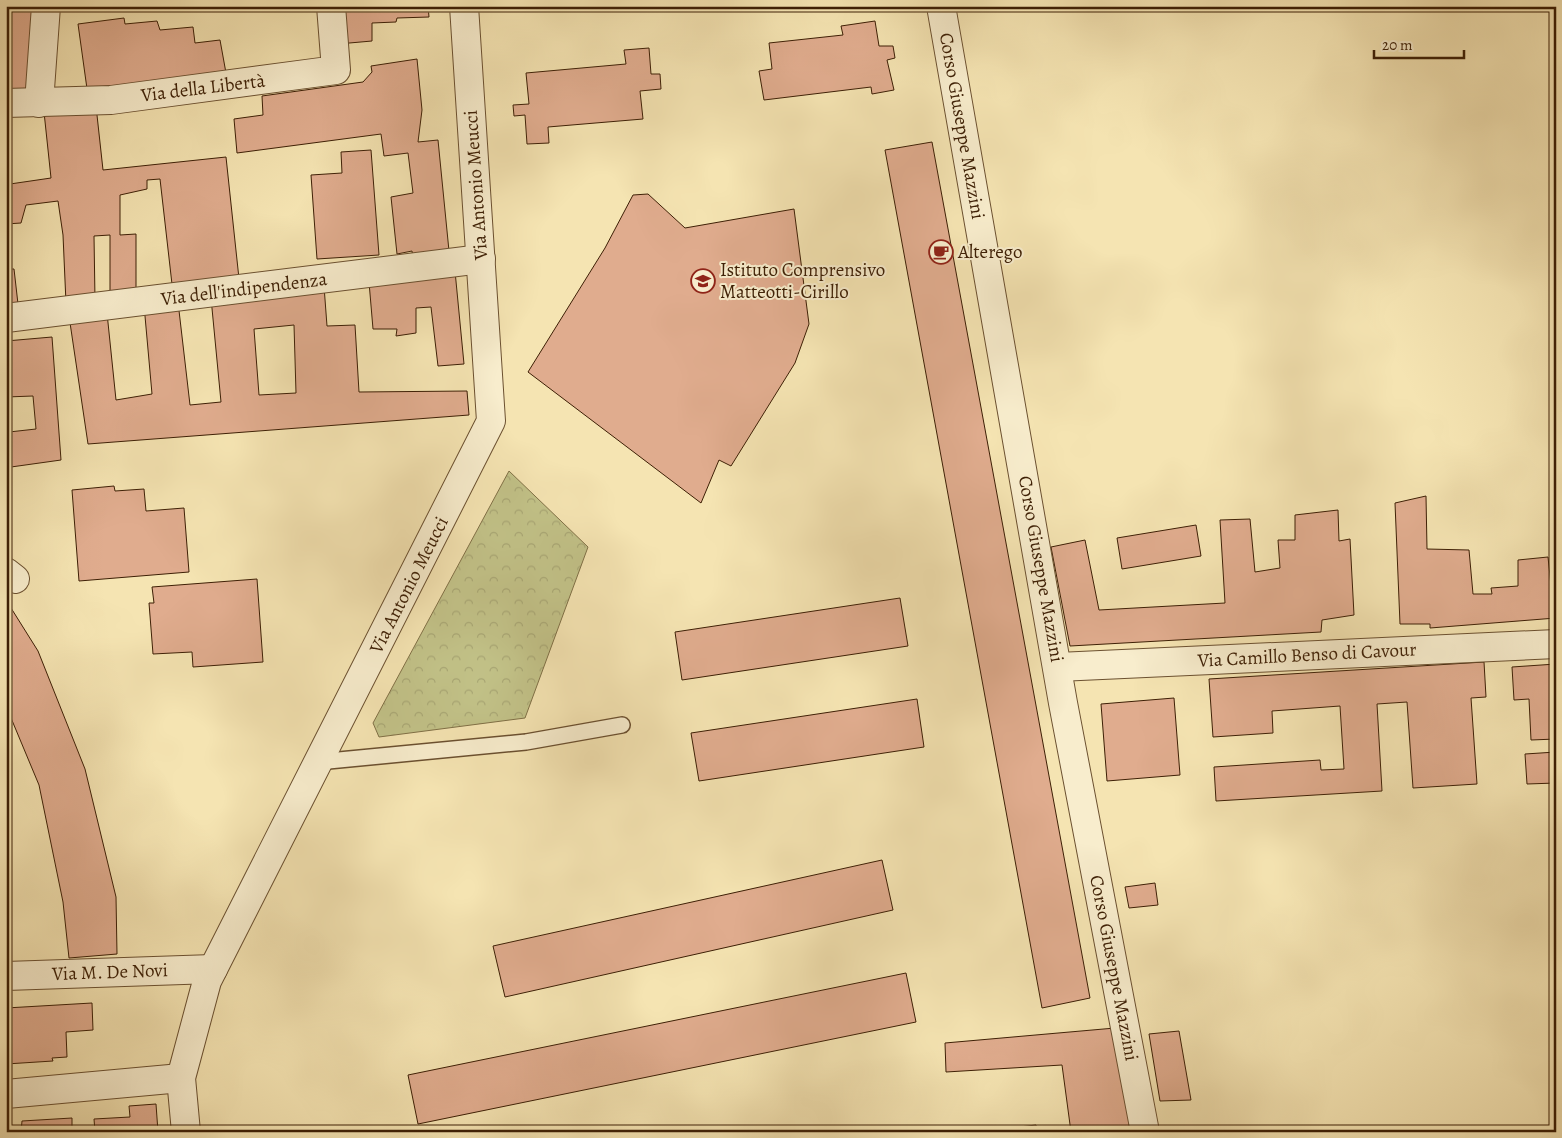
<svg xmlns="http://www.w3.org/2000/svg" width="1562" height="1138" font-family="Alegreya,serif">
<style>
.park{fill:url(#park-crowns);stroke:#807046}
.building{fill:#e0ac8e;stroke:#3d1f05;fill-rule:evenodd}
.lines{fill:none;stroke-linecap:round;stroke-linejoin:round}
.service-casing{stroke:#6b5030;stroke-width:18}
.minor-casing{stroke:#6b5030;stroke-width:30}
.tertiary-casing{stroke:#6b5030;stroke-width:30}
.service{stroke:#f8edcd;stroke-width:15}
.minor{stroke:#f8edcd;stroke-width:28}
.tertiary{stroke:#f8edcd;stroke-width:28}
.labels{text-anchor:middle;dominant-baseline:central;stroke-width:4;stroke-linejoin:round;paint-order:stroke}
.street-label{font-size:19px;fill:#3d1f05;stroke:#f8edcd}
.poi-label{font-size:19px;fill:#3d1f05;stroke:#f8edcd;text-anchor:start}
</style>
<defs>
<pattern id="park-crowns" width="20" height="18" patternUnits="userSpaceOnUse" patternTransform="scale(1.25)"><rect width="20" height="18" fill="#c2c288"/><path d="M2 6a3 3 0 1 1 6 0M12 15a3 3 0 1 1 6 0" fill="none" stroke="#a8a674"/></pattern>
</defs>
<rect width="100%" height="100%" fill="#f5e4b2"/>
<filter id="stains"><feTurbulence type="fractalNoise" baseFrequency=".004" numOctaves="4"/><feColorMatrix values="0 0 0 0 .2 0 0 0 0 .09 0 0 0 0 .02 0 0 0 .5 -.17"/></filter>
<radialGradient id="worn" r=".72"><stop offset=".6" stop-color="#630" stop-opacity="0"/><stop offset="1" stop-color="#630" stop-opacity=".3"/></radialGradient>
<!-- park -->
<path class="park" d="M509,471L588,547L525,718L379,737L373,723Z"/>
<!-- building -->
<g class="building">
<path d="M6,6H33L28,92L6,93Z"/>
<path d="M333,6H428L429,17L397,18L396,22L372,23V41L338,44Z"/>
<path d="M124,18L125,24L157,21L160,30L193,27L195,43L220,40L226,73L88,96L78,24Z"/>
<path d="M875,21L879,46H893L895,58L887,60L894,90L872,94L871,87L764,100L759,71L772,69L769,43L843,35L841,26Z"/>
<path d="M649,48L651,74H660L661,89L640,91L643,119L548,127L549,143L527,144L525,115L514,116L513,105L529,104L526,73L626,64L624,50Z"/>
<path d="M417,59L422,110L418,142L438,140L450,261L414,266L412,251L397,254L391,197L413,193L408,153L384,156L381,134L237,153L234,119L263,115L262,96L363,82L372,72L371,66Z"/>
<path d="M96,106L103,170L226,157L240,288L173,293L160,179L147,180V189L120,195V235L136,234V301L110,303V235L94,236L95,300L66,303L63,235L58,201L26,205L21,223L6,224V179H9L10,184L51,178L44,112Z"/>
<path d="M932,142L1090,998L1042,1008L885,150Z"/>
<path d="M371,150L379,255L317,259L311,175L342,173L341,152Z"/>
<path d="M648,194L685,228L794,209L809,324L795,363L731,466L719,460L701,503L528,372L605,248L633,195Z"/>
<path d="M6,269H14L18,304L6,306Z"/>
<path d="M455,271L464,364L438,366L431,307L416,308V333L396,336L397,329H373L369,282Z"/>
<path d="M324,286L327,326L355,325L359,392L467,391L469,415L88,444L69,316L107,313L116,400L152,394L144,305L178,302L190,405L221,402L211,298ZM294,325L296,393L259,395L254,329Z"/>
<path d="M52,337L61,460L11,467L9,432L36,429L33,396L6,397V341Z"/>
<path d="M114,486L115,491L144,489L146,511L184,508L189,572L79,581L72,490Z"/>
<path d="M1426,496L1427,549L1469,550L1473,594H1492L1491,588L1518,586V560L1548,557L1551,586H1556V618L1430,628V624H1400L1395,503Z"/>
<path d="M1338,510L1339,541L1350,539L1354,615L1322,620L1321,632L1070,646L1051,547L1085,540L1099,610L1225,603L1220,520L1250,519L1255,572L1280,568L1278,540H1295V515Z"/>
<path d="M1196,525L1201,556L1122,569L1117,538Z"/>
<path d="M257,579L263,662L193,667L192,652L153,654L149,603H154L152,587Z"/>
<path d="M900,598L908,646L682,680L675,632Z"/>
<path d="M6,600L38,651L85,769L116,897L117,954L69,958L63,902L39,785L6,706Z"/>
<path d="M1484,662L1486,697L1471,698L1477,784L1413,788L1407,702L1377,704L1382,791L1216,801L1214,767L1320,760L1321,770L1344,769L1340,706L1272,711L1273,733L1213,737L1209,679Z"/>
<path d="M1556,664V739L1531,740L1529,699L1514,700L1512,667Z"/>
<path d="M1174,698L1180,775L1107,781L1101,704Z"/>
<path d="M917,699L924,747L699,781L691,733Z"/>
<path d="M1556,752V783L1527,784L1525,754Z"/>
<path d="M882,860L893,910L505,997L493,946Z"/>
<path d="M1155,883L1158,905L1129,908L1125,887Z"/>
<path d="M906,973L916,1022L418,1124L408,1075Z"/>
<path d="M92,1003L93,1030L66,1032L67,1057L52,1058L53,1061L6,1064V1008Z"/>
<path d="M1115,1028L1131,1132H1071L1062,1065L946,1072L945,1043Z"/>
<path d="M1179,1031L1191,1100L1160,1101L1149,1034Z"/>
<path d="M156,1104L158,1132H95L94,1119L130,1117L129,1106Z"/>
<path d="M72,1118V1132H21L22,1121Z"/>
<path d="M1036,1125L1037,1132H1011V1128Z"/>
</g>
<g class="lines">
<!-- service casing -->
<g class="service-casing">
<path id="service" d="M318,762L526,742L622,725"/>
</g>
<!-- minor casing -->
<g class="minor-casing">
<g id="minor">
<path d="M6,103L111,100L336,70L331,6"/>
<path d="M39,103L46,6"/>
<path d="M6,318L481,259"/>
<path d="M6,572L15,579"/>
<path d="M1058,667L1556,644"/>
<path d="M6,976L213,969"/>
<path d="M6,1094L181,1078"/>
</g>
</g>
<!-- tertiary casing -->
<g class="tertiary-casing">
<g id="tertiary">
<path d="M941,6L1063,703L1145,1132"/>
<path d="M186,1132L181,1078L207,981L491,421L464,6"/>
</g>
</g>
<!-- service -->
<use href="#service" class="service"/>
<!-- minor -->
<use href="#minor" class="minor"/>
<!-- tertiary -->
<use href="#tertiary" class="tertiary"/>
</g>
<!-- icons -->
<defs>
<g id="cafe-ring" transform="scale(1.25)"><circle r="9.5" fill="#f8edcd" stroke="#8f2418" stroke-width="1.5"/><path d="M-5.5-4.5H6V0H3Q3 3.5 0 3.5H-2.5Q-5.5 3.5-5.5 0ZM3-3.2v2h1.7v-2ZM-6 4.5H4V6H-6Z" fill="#8f2418"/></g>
<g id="school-ring" transform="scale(1.25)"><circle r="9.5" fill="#f8edcd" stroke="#8f2418" stroke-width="1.5"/><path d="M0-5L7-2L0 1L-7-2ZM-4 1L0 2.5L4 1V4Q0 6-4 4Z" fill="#8f2418"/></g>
</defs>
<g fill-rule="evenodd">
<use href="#cafe-ring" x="941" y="252"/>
<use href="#school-ring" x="703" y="281"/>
</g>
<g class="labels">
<!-- street labels -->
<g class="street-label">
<text transform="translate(203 88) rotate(-7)">Via della Libertà</text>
<text transform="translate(962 126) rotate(80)">Corso Giuseppe Mazzini</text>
<text transform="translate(476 185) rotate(-94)">Via Antonio Meucci</text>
<text transform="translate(244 289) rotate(-7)">Via dell'indipendenza</text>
<text transform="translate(1041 569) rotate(80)">Corso Giuseppe Mazzini</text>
<text transform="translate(409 585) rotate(-63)">Via Antonio Meucci</text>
<text transform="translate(1307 655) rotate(-3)">Via Camillo Benso di Cavour</text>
<text transform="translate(1114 968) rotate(79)">Corso Giuseppe Mazzini</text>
<text transform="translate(110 972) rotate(-2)">Via M. De Novi</text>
</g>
<!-- poi labels -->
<g class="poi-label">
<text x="958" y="252">Alterego</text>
<text x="720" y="270">Istituto Comprensivo<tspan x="720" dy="22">Matteotti-Cirillo</tspan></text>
</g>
</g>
<!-- margin -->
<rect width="1562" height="1138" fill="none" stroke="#f5e4b2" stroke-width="25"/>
<rect x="8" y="8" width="1547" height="1123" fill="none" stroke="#3d1f05" stroke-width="2.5"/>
<rect x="12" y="12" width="1537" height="1113" fill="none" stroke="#3d1f05"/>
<!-- scale -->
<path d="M1374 50v8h90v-8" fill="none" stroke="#3d1f05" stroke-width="2.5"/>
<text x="1382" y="50" font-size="15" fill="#3d1f05" stroke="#f8edcd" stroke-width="4" paint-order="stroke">20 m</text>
<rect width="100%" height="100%" filter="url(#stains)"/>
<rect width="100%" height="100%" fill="url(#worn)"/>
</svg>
